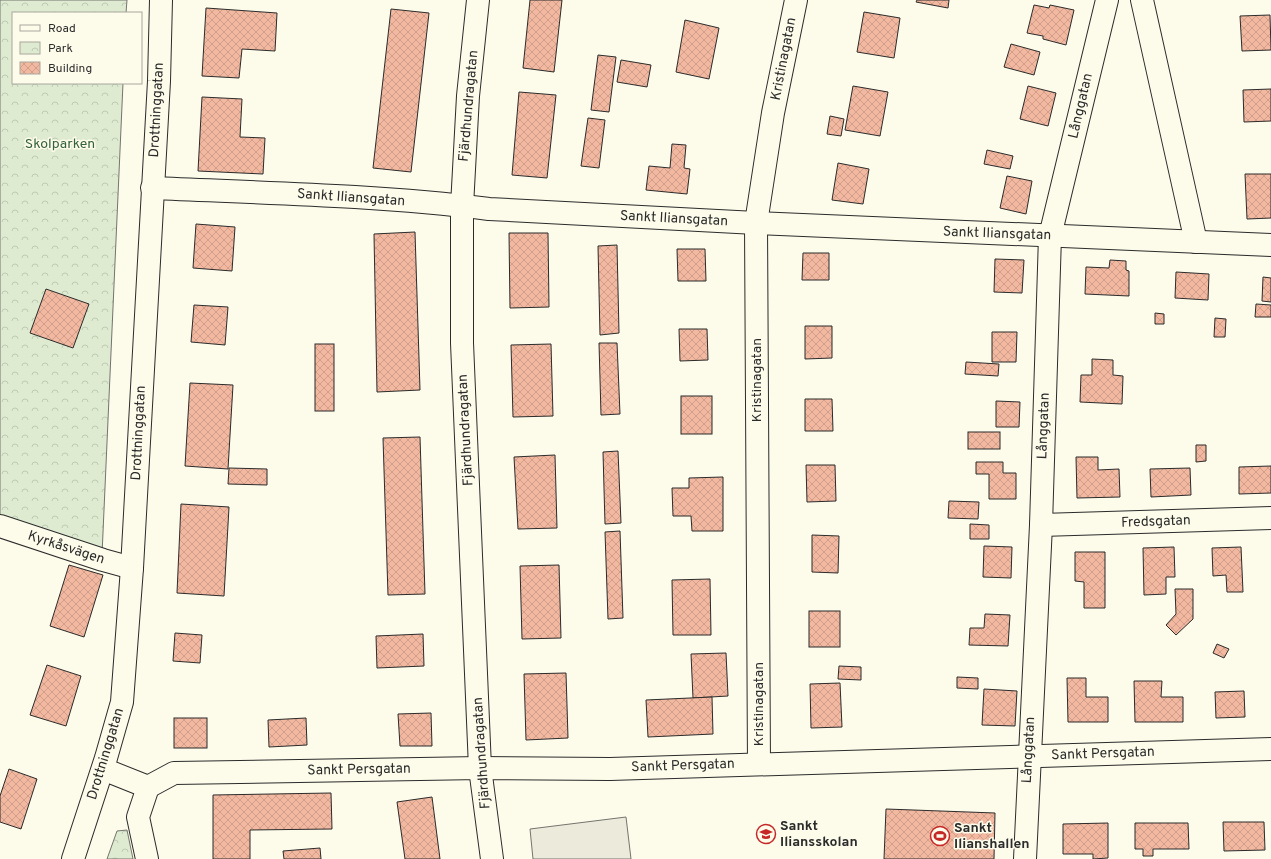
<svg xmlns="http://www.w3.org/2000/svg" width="1271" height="859" font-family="Overpass,sans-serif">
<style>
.park{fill:url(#park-crowns);stroke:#74746e}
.parking{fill:#eceadb;stroke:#74746e}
.building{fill:url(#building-cross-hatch);stroke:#2b2b2b}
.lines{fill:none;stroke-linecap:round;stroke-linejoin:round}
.minor-casing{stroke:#2b2b2b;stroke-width:24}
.major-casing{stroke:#2b2b2b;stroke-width:24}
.minor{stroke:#fdfbea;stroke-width:22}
.major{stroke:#fdfbea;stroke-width:22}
.labels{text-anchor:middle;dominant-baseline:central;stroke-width:3;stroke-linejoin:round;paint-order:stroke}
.street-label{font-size:14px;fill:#2b2b2b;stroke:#fdfbea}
.park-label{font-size:14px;fill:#34623c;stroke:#fdfbea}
.poi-label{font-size:14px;font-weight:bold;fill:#2b2b2b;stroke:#fdfbea;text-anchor:start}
</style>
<defs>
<pattern id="park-crowns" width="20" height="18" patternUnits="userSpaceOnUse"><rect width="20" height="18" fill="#deebd1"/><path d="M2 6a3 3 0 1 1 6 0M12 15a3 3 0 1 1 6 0" fill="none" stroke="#bfcab4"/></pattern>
<pattern id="building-cross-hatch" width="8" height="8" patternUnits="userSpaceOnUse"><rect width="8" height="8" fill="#f2b8a0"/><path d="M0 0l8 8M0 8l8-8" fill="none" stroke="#d09e8a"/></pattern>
</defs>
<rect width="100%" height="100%" fill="#fdfbea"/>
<!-- park -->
<g class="park">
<path d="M0,0H127L126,13H13V83H123L102,555L0,523Z"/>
<path d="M127,830L133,859H107L117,831Z"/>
</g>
<!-- parking -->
<path class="parking" d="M626,817L631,859H533L530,829Z"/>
<!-- building -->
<g class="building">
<path d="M530,0H562L554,72L523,68Z"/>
<path d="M917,0H949L948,8L916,2Z"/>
<path d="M1034,5L1049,8L1050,5L1074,10L1066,45L1043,39V36L1027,33Z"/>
<path d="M206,8L277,13L275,51L242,49L239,78L202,76Z"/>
<path d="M391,9L429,13L411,172L373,168Z"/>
<path d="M864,12L900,18L894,58L857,52Z"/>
<path d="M1270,15L1271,50L1242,51L1240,16Z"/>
<path d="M685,20L719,28L709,79L676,72Z"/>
<path d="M1011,44L1040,52L1034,75L1004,67Z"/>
<path d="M598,55L616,57L609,112L591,110Z"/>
<path d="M621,60L651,65L647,87L617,82Z"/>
<path d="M853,86L888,92L880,136L845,130Z"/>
<path d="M1028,86L1056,93L1048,126L1020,119Z"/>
<path d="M1271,89V121L1244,122L1243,90Z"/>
<path d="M519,92L556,95L547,178L512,175Z"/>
<path d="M202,97L242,99L240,137L265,138L263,174L198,171Z"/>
<path d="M830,116L844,119L841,136L827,134Z"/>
<path d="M588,118L605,120L599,168L581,166Z"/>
<path d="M672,144L686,145L684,168L690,169L687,194L646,190L649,166L670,168Z"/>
<path d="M987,150L1013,156L1010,169L984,164Z"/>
<path d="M838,163L869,169L863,204L832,200Z"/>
<path d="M1245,174H1271V218L1247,219Z"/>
<path d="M1007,176L1032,181L1026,214L1000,208Z"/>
<path d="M196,224L235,227L232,271L193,268Z"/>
<path d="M415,232L420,390L377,392L374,234Z"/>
<path d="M509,233H548L549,307L510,308Z"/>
<path d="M617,245L619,333L600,335L598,246Z"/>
<path d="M677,249H705L706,281H678Z"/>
<path d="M803,253H829V280H802Z"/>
<path d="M995,259L1024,260L1022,293L994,292Z"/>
<path d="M1110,260L1126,261V270L1129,271V296L1085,294L1086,267L1109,268Z"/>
<path d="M1176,272L1209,274L1208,300L1175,298Z"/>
<path d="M1263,277L1271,278V302L1262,301Z"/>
<path d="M46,289L89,304L73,348L30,333Z"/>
<path d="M1256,304L1271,305V317H1255Z"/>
<path d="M194,305L228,307L225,345L191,342Z"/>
<path d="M1155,313L1164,314V324H1155Z"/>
<path d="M1215,318L1226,319L1225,337H1214Z"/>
<path d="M805,326H832V358L805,359Z"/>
<path d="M679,329H707L708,360L680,361Z"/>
<path d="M992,332H1017L1016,362H992Z"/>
<path d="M599,343H617L620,414L601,415Z"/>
<rect x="315" y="344" width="19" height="67"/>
<path d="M551,344L553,416L513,417L511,345Z"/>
<path d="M1092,359L1113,360V375L1123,376L1122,404L1080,402L1081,375H1092Z"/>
<path d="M966,362L999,364L998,376L965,374Z"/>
<path d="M190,383L233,385L228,469L185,466Z"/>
<rect x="681" y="396" width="31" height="38"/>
<path d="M805,399H832L833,431H805Z"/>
<path d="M996,401L1020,402L1019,427H996Z"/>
<rect x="968" y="432" width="32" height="17"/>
<path d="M420,437L425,594L388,595L383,438Z"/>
<path d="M1196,445H1206V461L1196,462Z"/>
<path d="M618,451L621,523L605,524L603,452Z"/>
<path d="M555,455L557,528L518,529L514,457Z"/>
<path d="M1076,457H1098V470L1119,469L1120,497L1077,498Z"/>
<path d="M976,462H1003V473H1016V499H989V474H976Z"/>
<path d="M806,465H835L836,501L807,502Z"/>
<path d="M1271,466V493L1239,494V467Z"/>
<path d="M229,468L267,469V485L228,484Z"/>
<path d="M1190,468L1191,495L1151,497L1150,469Z"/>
<path d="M723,477V531H692L691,516H673L672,488H689V478Z"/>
<path d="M949,501L979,502L978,519L948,518Z"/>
<path d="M181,504L229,507L224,596L177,593Z"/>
<path d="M970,524L989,525V539H970Z"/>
<path d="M620,531L623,618L608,619L605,532Z"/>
<path d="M812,535L839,536L838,573L812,572Z"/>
<path d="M984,546L1012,547L1011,578L983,577Z"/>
<path d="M1174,547L1175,577H1166V594L1144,595L1143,548Z"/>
<path d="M1241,547L1243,592H1227L1226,575L1213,576L1212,548Z"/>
<path d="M1075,552H1105V608H1084V582L1075,581Z"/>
<path d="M69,565L103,575L84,637L50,626Z"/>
<path d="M559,565L561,638L522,639L520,566Z"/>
<path d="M710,579L711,635H673L672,580Z"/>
<path d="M1175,589H1193V619L1176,635L1166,625L1176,614Z"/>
<rect x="809" y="611" width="31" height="36"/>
<path d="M985,614L1010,615L1008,646L969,645L970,628H984Z"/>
<path d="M175,633L202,635L200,663L173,661Z"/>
<path d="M423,634L424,666L377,668L376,636Z"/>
<path d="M1217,644L1229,649L1224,658L1213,653Z"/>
<path d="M726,653L728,696L693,698L691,654Z"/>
<path d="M47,665L81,676L66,726L30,715Z"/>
<path d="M839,666L861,667V680L838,679Z"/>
<path d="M566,673L568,738L526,740L524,674Z"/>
<path d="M957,677L978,678V689L957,688Z"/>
<path d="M1067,678H1086V697H1108V722H1068Z"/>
<path d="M1134,681H1162L1161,697H1183V722H1135Z"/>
<path d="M840,683L842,727L811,728L810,684Z"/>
<path d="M984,689L1017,691L1015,726L982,725Z"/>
<path d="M1244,691L1245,717L1216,718L1215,692Z"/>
<path d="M712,697L713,734L648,737L646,700Z"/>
<path d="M431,713L432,746H400L398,714Z"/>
<rect x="174" y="718" width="33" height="30"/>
<path d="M306,718L307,745L269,747L268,720Z"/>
<path d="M9,769L37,779L21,829L0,822V796Z"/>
<path d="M331,793L332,829L250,830V859H213V795Z"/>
<path d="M432,797L440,859H405L397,802Z"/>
<path d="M886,809L995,813L994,859H884Z"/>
<path d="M1223,822H1264L1265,850L1224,851Z"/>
<path d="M1108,823V858L1093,859V854H1063V824Z"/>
<path d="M1135,823H1188L1189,849H1153V856H1143V849H1135Z"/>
<path d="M320,848L321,859H284L283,851Z"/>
</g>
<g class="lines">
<!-- minor casing -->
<g class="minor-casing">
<g id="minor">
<path d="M1142,0L1196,242"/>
<path d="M152,188C264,193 378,195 489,209L756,223L1271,245"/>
<path d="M1041,525L1271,518"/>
<path d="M0,526L103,560L132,568"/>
<path d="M759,764L756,223L773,113L796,0"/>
<path d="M103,769L148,787"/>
<path d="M148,787L174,773L480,768L610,769L1271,749"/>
<path d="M73,859L106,758L122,702L132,568L159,81L161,0"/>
<path d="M147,859L138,817L148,787"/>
<path d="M1025,859L1041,525L1050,236L1107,0"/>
</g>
</g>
<!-- major casing -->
<g class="major-casing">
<path id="major" d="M478,0L468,96L462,206V343L480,768L492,859"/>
</g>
<!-- minor -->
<use href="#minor" class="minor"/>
<!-- major -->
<use href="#major" class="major"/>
</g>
<!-- icons -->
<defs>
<g id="school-ring" transform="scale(1)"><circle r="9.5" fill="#fdfbea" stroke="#c62828" stroke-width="1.5"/><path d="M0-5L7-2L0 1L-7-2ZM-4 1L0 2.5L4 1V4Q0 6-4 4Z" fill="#c62828"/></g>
<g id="stadium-ring" transform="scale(1)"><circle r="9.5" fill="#fdfbea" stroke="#c62828" stroke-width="1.5"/><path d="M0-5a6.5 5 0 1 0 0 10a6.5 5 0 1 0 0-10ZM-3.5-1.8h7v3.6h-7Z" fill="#c62828"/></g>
</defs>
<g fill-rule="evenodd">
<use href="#school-ring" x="766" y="834"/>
<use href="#stadium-ring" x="940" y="836"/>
</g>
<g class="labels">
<!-- street labels -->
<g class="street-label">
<text transform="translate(784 59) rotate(-79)">Kristinagatan</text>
<text transform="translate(469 106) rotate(-85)">Fjärdhundragatan</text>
<text transform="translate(1081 106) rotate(-77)">Långgatan</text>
<text transform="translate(157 110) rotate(-87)">Drottninggatan</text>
<text transform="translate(351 198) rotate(4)">Sankt Iliansgatan</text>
<text transform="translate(674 219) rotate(3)">Sankt Iliansgatan</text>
<text transform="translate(997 234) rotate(2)">Sankt Iliansgatan</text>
<text transform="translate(757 380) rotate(-90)">Kristinagatan</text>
<text transform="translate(1044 426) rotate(-88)">Långgatan</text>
<text transform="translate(466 430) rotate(-93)">Fjärdhundragatan</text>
<text transform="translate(139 433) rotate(-87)">Drottninggatan</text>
<text transform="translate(1156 522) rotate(-2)">Fredsgatan</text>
<text transform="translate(66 548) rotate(18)">Kyrkåsvägen</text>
<text transform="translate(759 704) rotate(-90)">Kristinagatan</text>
<text transform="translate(1029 750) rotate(-87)">Långgatan</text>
<text transform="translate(482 753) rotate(-94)">Fjärdhundragatan</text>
<text transform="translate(106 754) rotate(-73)">Drottninggatan</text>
<text transform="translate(1103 754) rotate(-2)">Sankt Persgatan</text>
<text transform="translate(683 766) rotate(-2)">Sankt Persgatan</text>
<text transform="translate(359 770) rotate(-1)">Sankt Persgatan</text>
</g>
<!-- park labels -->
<g class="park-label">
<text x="60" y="144">Skolparken</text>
</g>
<!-- poi labels -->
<g class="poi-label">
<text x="780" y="826">Sankt<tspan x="780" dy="16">Iliansskolan</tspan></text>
<text x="954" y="828">Sankt<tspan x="954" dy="16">Ilianshallen</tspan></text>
</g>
</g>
<!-- legend -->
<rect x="12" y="12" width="130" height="72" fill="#fdfbea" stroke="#a9a89e"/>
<rect x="20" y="25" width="20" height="6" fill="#fdfbea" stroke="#a9a89e"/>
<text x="48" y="32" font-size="12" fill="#2b2b2b">Road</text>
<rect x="20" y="42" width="20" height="12" fill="url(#park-crowns)" stroke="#a9a89e"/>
<text x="48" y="52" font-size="12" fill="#2b2b2b">Park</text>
<rect x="20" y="62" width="20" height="12" fill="url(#building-cross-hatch)" stroke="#a9a89e"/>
<text x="48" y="72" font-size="12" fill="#2b2b2b">Building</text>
</svg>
